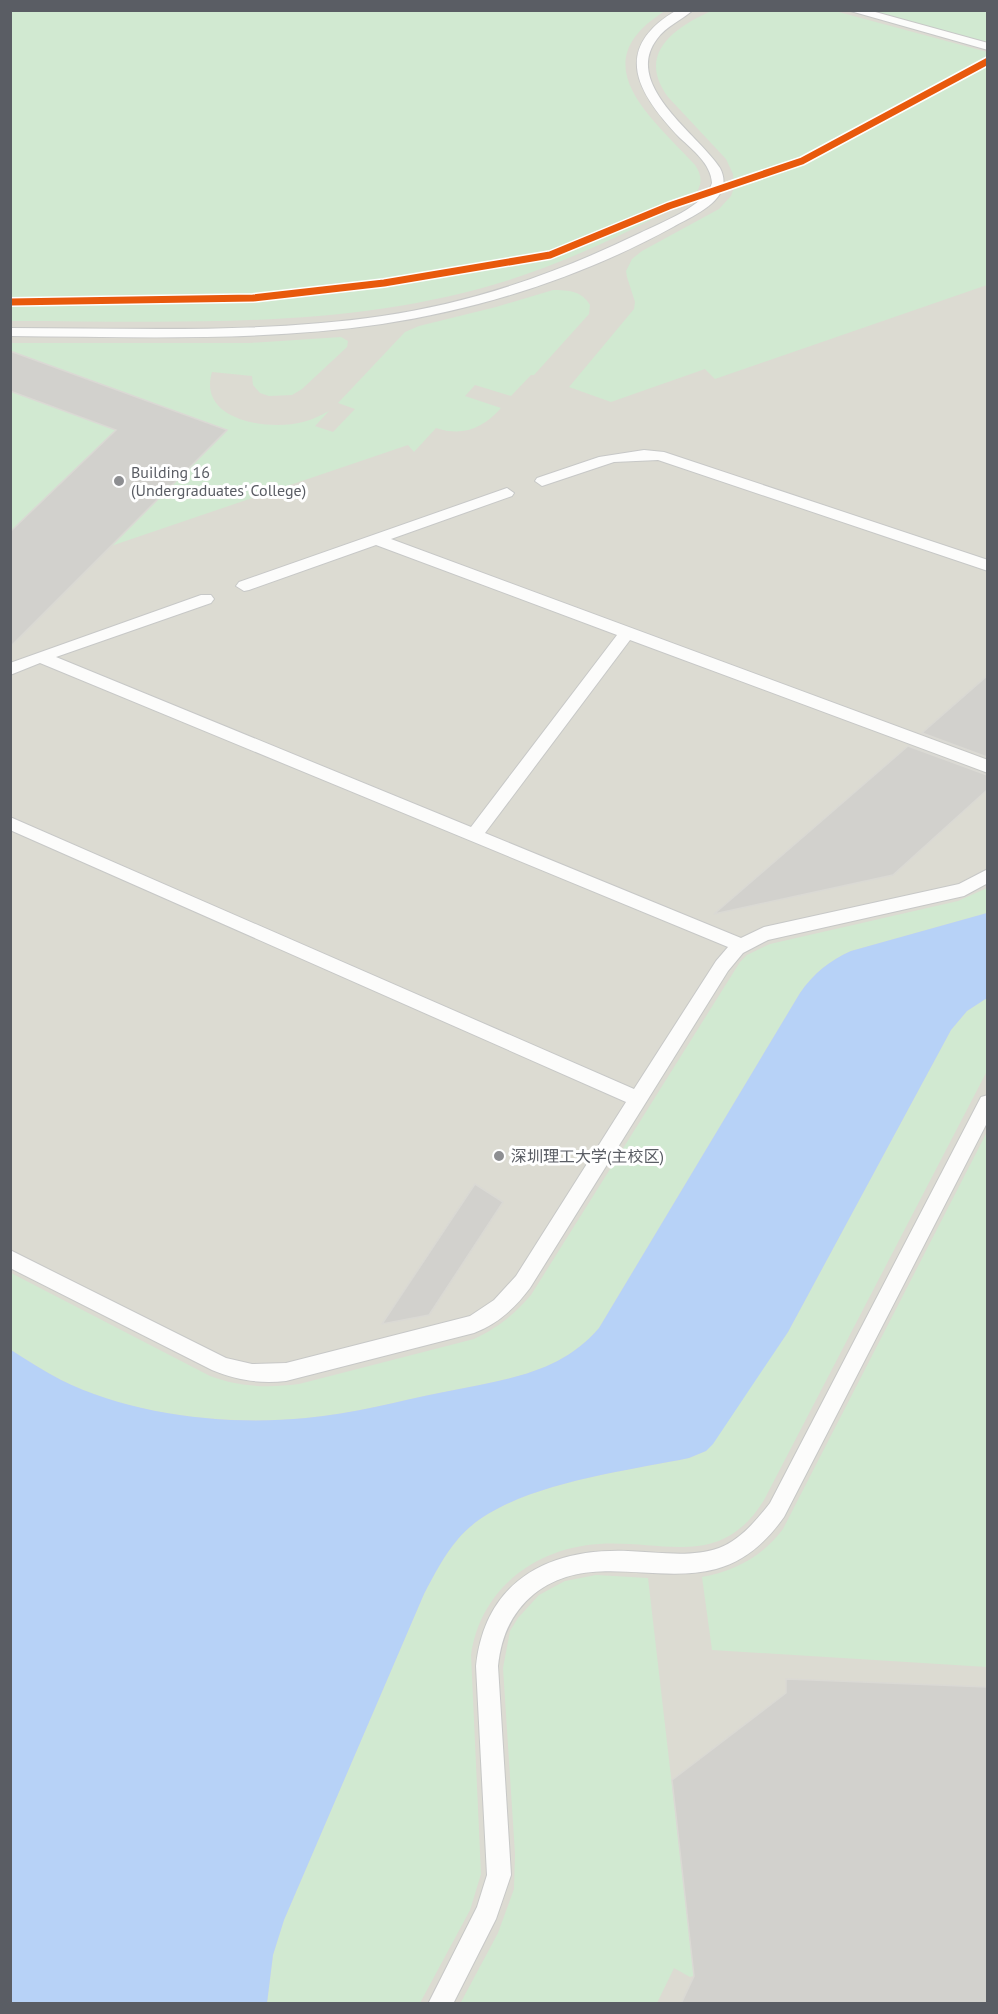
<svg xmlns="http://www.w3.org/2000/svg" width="998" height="2014" font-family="'PT Sans','Noto Sans SC',sans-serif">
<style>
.education{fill:#dcdbd2}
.green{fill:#d1e9d1}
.water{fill:#b7d2f7}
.building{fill:#d2d1cd;stroke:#dad9d4;stroke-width:1.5}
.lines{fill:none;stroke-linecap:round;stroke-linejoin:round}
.lane-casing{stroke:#c7c8c7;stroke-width:2}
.lane{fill:#fcfcfb;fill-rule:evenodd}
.cycleway-casing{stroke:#fff;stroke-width:10}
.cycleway{stroke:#e8590c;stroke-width:7}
.poi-dot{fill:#8d8e91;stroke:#fff;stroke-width:2}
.labels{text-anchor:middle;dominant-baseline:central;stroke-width:6;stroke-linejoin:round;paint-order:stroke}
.poi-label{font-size:16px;fill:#5a5d64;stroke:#fff;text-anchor:start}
</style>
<rect width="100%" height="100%" fill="#ebeae4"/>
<!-- education -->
<path class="education" d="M628,11H987V2003H11L10,309L612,112Z"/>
<!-- green -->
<g class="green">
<path d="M10,11H665C581,63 650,116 695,165C705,179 701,191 687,201C631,231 573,259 512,279C350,331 179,321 11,321Z"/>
<path d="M711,11H835L987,52V285L715,379L705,369L611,402L569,387L634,309L635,302L627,277L626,271L632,259L642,251L719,209L731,196L734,188L733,174L726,159L668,97C636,54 674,28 711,11Z"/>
<path d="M871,11H987V42Z"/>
<path d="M553,290C568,290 582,291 590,305L589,314L534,375H531L511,396L475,385L465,396L501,408C483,428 463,437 436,428L414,452L408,445L111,546L226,430L11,351L10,343H250L341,337L348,341L347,347L302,389L292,395L269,396L260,393L253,385L252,376L212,372C197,421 269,431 303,422C312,420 321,415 329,411L315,426L333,432L355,409L338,403L405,332L419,326L496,307Z"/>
<path d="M11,391L116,430L11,532Z"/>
<path d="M987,888V913L851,951C829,961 814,973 800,993L599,1328C559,1375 501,1380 444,1392C398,1401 352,1414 306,1418C229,1426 130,1415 61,1380C44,1371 27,1360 11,1350V1273L210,1376C240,1387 267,1388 299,1384L474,1339C497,1328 514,1315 531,1295L740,962L747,955L770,944L958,901Z"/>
<path d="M987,998V1071L764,1500C721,1570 664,1540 599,1544C534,1548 480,1590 471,1655L481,1874L470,1910L420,2003L267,2004L273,1955L284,1920L424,1594C434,1575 444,1555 458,1539C503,1485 622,1472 689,1458L706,1451L788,1332L951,1030L967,1011Z"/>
<path d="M987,1132V1667L712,1650L702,1577C735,1571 763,1556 783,1529Z"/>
<path d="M596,1575L648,1578L694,1976L690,1977L674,1968L657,2003L460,2004L498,1933L514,1889L515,1854L503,1668L510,1631L518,1618L539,1595L565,1581Z"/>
</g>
<!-- water -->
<path class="water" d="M987,913V998L967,1011L951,1030L788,1332L713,1444L706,1451L689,1458C622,1472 503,1485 458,1539C444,1555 434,1575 424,1594L284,1920L273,1955L267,2003H11V1350C27,1360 44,1371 61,1380C131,1415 228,1426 306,1418C352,1414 398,1401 444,1392C501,1380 559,1375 599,1328L800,993C814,973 829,961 851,951Z"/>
<!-- building -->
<g class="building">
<path d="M10,351L227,430L10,647V532L116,430L10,391Z"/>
<path d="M987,676V757L922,733Z"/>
<path d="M908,746L987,775V790L893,875L714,914Z"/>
<path d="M475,1184L503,1202L429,1315L382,1324Z"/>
<path d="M786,1679L987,1687V2004H681L694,1976L672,1780L786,1693Z"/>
</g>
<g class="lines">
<!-- lane casing -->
<g class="lane-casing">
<g id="lane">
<path d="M677,10H693C681,21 666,26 657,39C622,85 698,134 720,168C736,199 694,215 673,227C584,276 482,309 382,324C259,342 134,337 10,336V328C134,328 259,334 382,316C472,303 558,273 640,233C660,223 706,206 712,183C711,164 693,150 680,138C638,94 610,49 677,10Z"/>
<path d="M847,10H868L988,43V50Z"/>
<path d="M644,450L664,452L988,560V571L658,460L614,462L542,486L535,481L537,478L599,457Z"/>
<path d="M507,488L514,493L512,496L391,539L988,760V773L630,640L485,833L741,938L764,927L959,884L988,869V883L964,896L768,940L743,953L728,971L530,1288C515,1308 498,1324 474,1333L286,1381C259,1384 237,1380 212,1370L10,1268V1250L226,1358L252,1364L286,1363L470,1316L494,1300L516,1276L626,1102L10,830V817L634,1089L716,961L728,947L40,663L10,675V663L201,595H211L214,599L211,603L56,657L471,827L617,635L376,545L249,590L244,591L236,586L239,582Z"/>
<path d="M988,1095V1121L784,1517C767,1541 746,1561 716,1569C655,1585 588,1551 534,1594C511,1613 501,1637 498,1666L511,1875L496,1919L453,2004H428L477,1907L487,1875L476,1666C485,1581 548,1548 628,1551C657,1552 691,1558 719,1548C740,1540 756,1521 770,1503L981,1097Z"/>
</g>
</g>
<!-- lane -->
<use href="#lane" class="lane"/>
<!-- cycleway casing -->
<g class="cycleway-casing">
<path id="cycleway" d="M10,302L253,298L384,283L550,255L669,206L802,161L988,61"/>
</g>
<!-- cycleway -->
<use href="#cycleway" class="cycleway"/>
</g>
<!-- markers -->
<g class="poi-dot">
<circle cx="119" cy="481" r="6"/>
<circle cx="499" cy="1156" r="6"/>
</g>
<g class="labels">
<!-- poi labels -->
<g class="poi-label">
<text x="131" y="472">Building 16<tspan x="131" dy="18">(Undergraduates' College)</tspan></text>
<text x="511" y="1156">深圳理工大学(主校区)</text>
</g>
</g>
<!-- border -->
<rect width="998" height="2014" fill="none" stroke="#5a5d64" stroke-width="24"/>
</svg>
